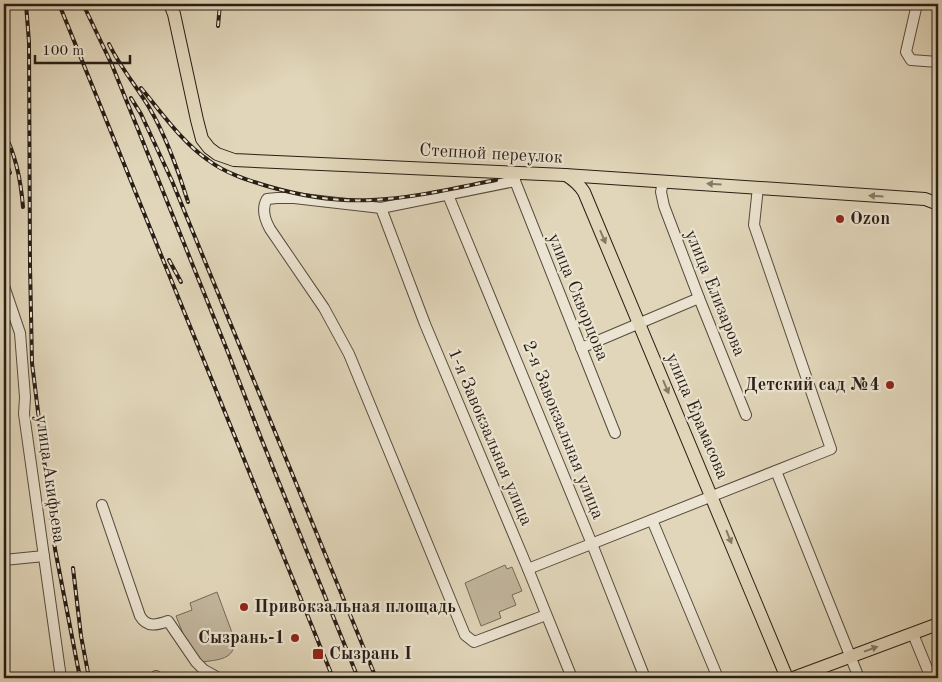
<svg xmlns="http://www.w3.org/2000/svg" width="942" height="682" font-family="'Old Standard TT',serif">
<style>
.green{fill:#c2b79e;stroke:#756a5a}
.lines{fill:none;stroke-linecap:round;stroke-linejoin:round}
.minor-casing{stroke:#564c3e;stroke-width:12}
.major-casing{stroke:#281e15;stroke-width:14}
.minor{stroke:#ece4d2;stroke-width:10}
.major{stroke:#e1d6ba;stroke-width:12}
.rail-casing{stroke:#281e15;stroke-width:4}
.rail{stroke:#ece4d2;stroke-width:2;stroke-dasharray:5.5;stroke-linecap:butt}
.oneway{fill:#847a68}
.poi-dot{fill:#8f2418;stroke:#ece4d2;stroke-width:2}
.labels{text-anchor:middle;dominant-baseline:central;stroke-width:4.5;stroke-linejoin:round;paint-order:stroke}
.street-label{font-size:18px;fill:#281e15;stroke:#ece4d2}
.poi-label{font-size:18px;font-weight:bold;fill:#281e15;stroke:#ece4d2;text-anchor:start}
</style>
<rect width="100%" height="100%" fill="#e1d6ba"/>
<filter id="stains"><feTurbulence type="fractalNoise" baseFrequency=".004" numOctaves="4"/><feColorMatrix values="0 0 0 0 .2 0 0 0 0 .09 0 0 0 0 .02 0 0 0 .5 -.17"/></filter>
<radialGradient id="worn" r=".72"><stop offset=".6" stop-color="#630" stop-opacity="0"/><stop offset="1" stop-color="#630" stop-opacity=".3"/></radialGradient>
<!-- green -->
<g class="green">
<path d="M505,565L507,569L512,567L522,591L512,595L516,605L499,612L501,618L481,626L465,583Z"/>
<path d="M217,592L234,638C237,660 217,660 201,662L186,641L176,616L192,610L190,603Z"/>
</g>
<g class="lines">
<!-- minor casing -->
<g class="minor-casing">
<g id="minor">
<path d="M917,4L906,52L911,60L938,62"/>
<path d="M515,176V181L615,433"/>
<path d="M515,181L381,208L294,198H277L267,199C261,209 265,220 270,229L324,308L349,354L465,635L474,642L546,615"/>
<path d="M663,181L661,192L664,206L699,298L746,415"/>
<path d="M448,195L592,544L645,678"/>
<path d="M381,208L425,324L528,569L572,678"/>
<path d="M4,286L20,333L25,397L24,414L61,678"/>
<path d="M581,348L699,298"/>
<path d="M776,471L859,678"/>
<path d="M102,505L140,616C147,628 157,625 168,621L196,662L204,670L215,676L217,678"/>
<path d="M652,520L718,678"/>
<path d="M4,560L44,556"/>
<path d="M528,569L831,449L754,225L758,187"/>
<path d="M913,634L931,678"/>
<path d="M156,678V676"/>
</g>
</g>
<!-- major casing -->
<g class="major-casing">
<g id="major">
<path d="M170,4L174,14L197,120L202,139L209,148L217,154L234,160L565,175L925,199L938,204"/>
<path d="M566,175C574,180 579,184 584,192L787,678"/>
<path d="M793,678L938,624"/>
</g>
</g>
<!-- minor -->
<use href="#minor" class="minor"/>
<!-- major -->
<use href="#major" class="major"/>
<!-- rail casing -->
<g class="rail-casing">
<g id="rail">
<path d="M26,4L29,42L30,265L32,363L55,549L80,678"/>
<path d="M59,4L333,678"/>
<path d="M83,4L112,65L227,350L261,438L358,678"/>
<path d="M218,26L220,4"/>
<path d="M109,44C120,67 137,87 150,109C167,138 178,170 188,202"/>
<path d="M141,88C162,113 181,141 208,160C225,173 247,180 267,186C301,196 336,202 372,200C414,198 455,188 496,180"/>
<path d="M131,98L141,114L172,181L376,678"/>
<path d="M4,133C16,155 21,182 23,207"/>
<path d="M4,157L10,173"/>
<path d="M169,260L181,282"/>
<path d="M73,568L81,636L89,678"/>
</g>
</g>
<!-- rail -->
<use href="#rail" class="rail"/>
</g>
<!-- one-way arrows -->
<defs><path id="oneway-solid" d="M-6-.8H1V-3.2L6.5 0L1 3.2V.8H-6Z" transform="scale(1.25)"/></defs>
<g class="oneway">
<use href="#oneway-solid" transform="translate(714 184) rotate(-176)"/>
<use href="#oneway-solid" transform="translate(876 196) rotate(-176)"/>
<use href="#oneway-solid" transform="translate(603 237) rotate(67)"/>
<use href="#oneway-solid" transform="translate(666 387) rotate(67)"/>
<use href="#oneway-solid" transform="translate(729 537) rotate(68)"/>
<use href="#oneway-solid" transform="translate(871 649) rotate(-20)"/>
</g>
<!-- markers -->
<g class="poi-dot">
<circle cx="840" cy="219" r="5"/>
<circle cx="890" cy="385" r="5"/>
<circle cx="244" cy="607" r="5"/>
<circle cx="295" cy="638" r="5"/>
<rect x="312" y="648" width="12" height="12" rx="2.5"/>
</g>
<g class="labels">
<!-- street labels -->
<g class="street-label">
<text transform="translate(491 154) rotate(3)">Степной переулок</text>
<text transform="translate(715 293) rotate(68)">улица Елизарова</text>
<text transform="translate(578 297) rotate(68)">улица Скворцова</text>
<text transform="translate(697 416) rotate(67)">улица Ерамасова</text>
<text transform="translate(563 430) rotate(68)">2-я Завокзальная улица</text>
<text transform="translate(490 437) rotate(67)">1-я Завокзальная улица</text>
<text transform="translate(50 479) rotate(82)">улица Акифьева</text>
</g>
<!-- poi labels -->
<g class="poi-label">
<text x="850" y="219">Ozon</text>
<text x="880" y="385" text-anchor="end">Детский сад №4</text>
<text x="254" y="607">Привокзальная площадь</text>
<text x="285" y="638" text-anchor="end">Сызрань-1</text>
<text x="329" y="654">Сызрань I</text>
</g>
</g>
<!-- margin -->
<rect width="942" height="682" fill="none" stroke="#e1d6ba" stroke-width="20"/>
<rect x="5" y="5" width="932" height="672" fill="none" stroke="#281e15" stroke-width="2.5"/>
<rect x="10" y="10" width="922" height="662" fill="none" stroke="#281e15"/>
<!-- scale -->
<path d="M35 55v8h95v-8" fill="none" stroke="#281e15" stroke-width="2.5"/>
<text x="42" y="55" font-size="15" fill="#281e15" stroke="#ece4d2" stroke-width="4" paint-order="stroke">100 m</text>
<rect width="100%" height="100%" filter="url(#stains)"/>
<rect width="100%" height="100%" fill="url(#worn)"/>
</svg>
